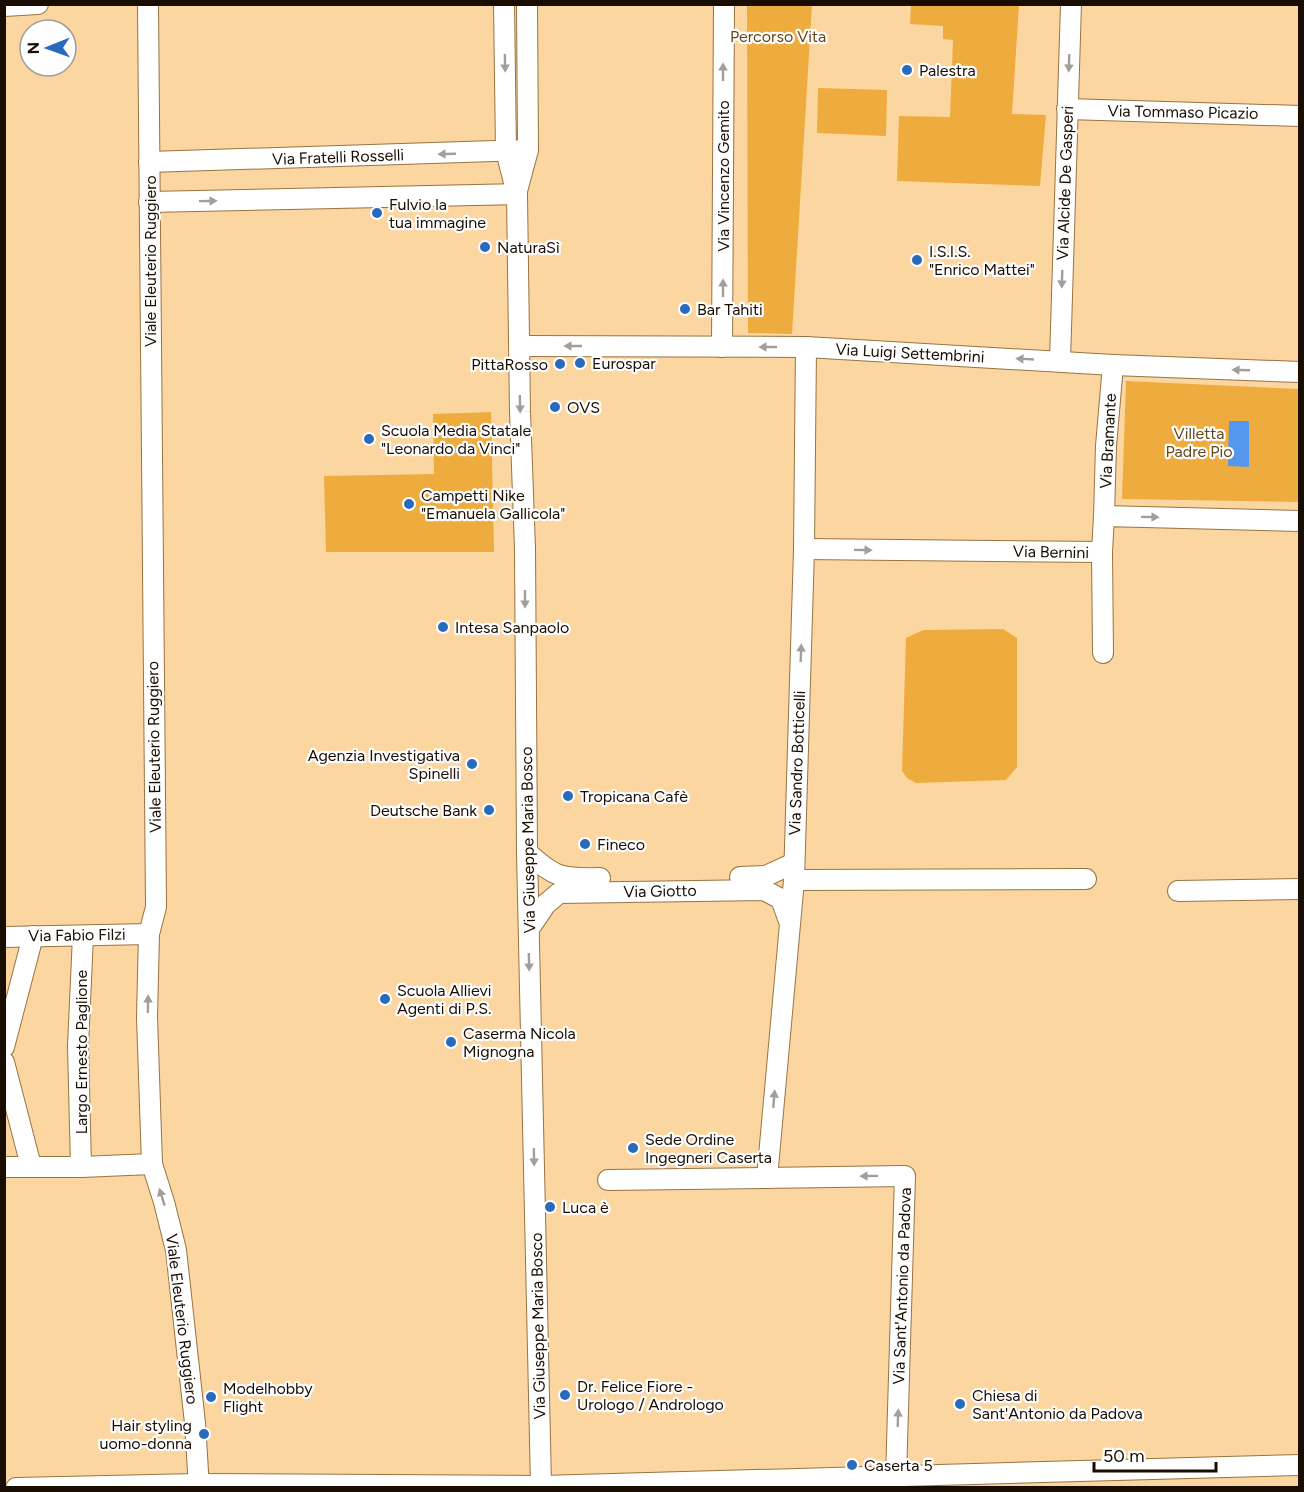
<svg xmlns="http://www.w3.org/2000/svg" width="1304" height="1492" font-family="Figtree,sans-serif">
<style>
.green{fill:#efac3e}
.water{fill:#5497ed}
.lines{fill:none;stroke-linecap:round;stroke-linejoin:round}
.minor-casing{stroke:#977441;stroke-width:22}
.minor{stroke:#fff;stroke-width:20}
.oneway{fill:#a39e99}
.poi-dot{fill:#286abb;stroke:#fefefe;stroke-width:2}
.labels{text-anchor:middle;dominant-baseline:central;stroke-width:4.5;stroke-linejoin:round;paint-order:stroke}
.park-label{font-size:16px;fill:#63471b;stroke:#fefefe}
.poi-label{font-size:16px;fill:#190c00;stroke:#fefefe;text-anchor:start}
.street-label{font-size:16px;fill:#190c00;stroke:#fefefe}
</style>
<rect width="100%" height="100%" fill="#fcd6a1"/>
<!-- green -->
<g class="green">
<path d="M747,5H812L792,334L748,333Z"/>
<path d="M911,5H1019L1012,114L1046,115L1040,186L897,181L899,116L950,117L953,40L943,39V26L910,24Z"/>
<path d="M818,88L887,90L886,136L817,133Z"/>
<path d="M1126,381L1299,389V502L1122,499Z"/>
<path d="M491,412L494,552H326L324,476L434,474L433,414Z"/>
<path d="M1003,629L1017,638V767L1006,780L916,783L907,778L902,771L906,638L923,630Z"/>
</g>
<!-- water -->
<path class="water" d="M1229,421H1249V467L1228,466Z"/>
<g class="lines">
<!-- minor casing -->
<g class="minor-casing">
<g id="minor">
<path d="M148,4L156,907L149,934L147,1017L152,1164L164,1202L176,1250L195,1423L199,1488"/>
<path d="M504,4L506,151L517,194L520,412L525,548L527,852L541,1486"/>
<path d="M4,6L38,4"/>
<path d="M1067,109L1300,116"/>
<path d="M149,162L528,150"/>
<path d="M517,191L528,150L527,4"/>
<path d="M149,202L517,194"/>
<path d="M520,346L806,347L1113,365L1300,372"/>
<path d="M722,347L724,4"/>
<path d="M1060,361L1071,4"/>
<path d="M1104,516L1106,446L1113,365"/>
<path d="M804,549L1102,552L1104,516L1300,521"/>
<path d="M1102,552L1103,653"/>
<path d="M527,852C555,878 562,879 600,878"/>
<path d="M740,877L766,876L794,863"/>
<path d="M794,880L1086,879"/>
<path d="M1178,891L1300,889"/>
<path d="M529,929L546,904L559,893L764,890L781,899L789,921"/>
<path d="M4,937L149,934"/>
<path d="M4,1047L33,936"/>
<path d="M4,1062L31,1166"/>
<path d="M4,1167H81L152,1164"/>
<path d="M81,1167L78,1046L83,936"/>
<path d="M767,1178L794,880L804,549L806,347"/>
<path d="M608,1180L905,1176L896,1477"/>
<path d="M16,1488L197,1484L541,1486L1300,1465"/>
</g>
</g>
<!-- minor -->
<use href="#minor" class="minor"/>
</g>
<!-- one-way arrows -->
<defs><path id="oneway-solid" d="M-6-.8H1V-3.2L6.5 0L1 3.2V.8H-6Z" transform="scale(1.5)"/></defs>
<g class="oneway">
<use href="#oneway-solid" transform="translate(505 63) rotate(89)"/>
<use href="#oneway-solid" transform="translate(1069 63) rotate(92)"/>
<use href="#oneway-solid" transform="translate(723 72) rotate(-90)"/>
<use href="#oneway-solid" transform="translate(447 154) rotate(178)"/>
<use href="#oneway-solid" transform="translate(208 201) rotate(-1)"/>
<use href="#oneway-solid" transform="translate(1062 279) rotate(92)"/>
<use href="#oneway-solid" transform="translate(723 288) rotate(-90)"/>
<use href="#oneway-solid" transform="translate(573 346) rotate(-180)"/>
<use href="#oneway-solid" transform="translate(768 347) rotate(180)"/>
<use href="#oneway-solid" transform="translate(1025 359) rotate(-177)"/>
<use href="#oneway-solid" transform="translate(1241 370) rotate(-178)"/>
<use href="#oneway-solid" transform="translate(520 404) rotate(89)"/>
<use href="#oneway-solid" transform="translate(1150 517) rotate(1)"/>
<use href="#oneway-solid" transform="translate(863 550) rotate(1)"/>
<use href="#oneway-solid" transform="translate(525 599) rotate(90)"/>
<use href="#oneway-solid" transform="translate(801 653) rotate(-88)"/>
<use href="#oneway-solid" transform="translate(529 962) rotate(89)"/>
<use href="#oneway-solid" transform="translate(148 1004) rotate(-89)"/>
<use href="#oneway-solid" transform="translate(774 1099) rotate(-85)"/>
<use href="#oneway-solid" transform="translate(534 1157) rotate(89)"/>
<use href="#oneway-solid" transform="translate(869 1176) rotate(179)"/>
<use href="#oneway-solid" transform="translate(162 1197) rotate(-107)"/>
<use href="#oneway-solid" transform="translate(898 1418) rotate(-88)"/>
</g>
<!-- markers -->
<g class="poi-dot">
<circle cx="907" cy="70" r="6"/>
<circle cx="377" cy="213" r="6"/>
<circle cx="485" cy="247" r="6"/>
<circle cx="917" cy="260" r="6"/>
<circle cx="685" cy="309" r="6"/>
<circle cx="580" cy="363" r="6"/>
<circle cx="560" cy="364" r="6"/>
<circle cx="555" cy="407" r="6"/>
<circle cx="369" cy="439" r="6"/>
<circle cx="409" cy="504" r="6"/>
<circle cx="443" cy="627" r="6"/>
<circle cx="472" cy="764" r="6"/>
<circle cx="568" cy="796" r="6"/>
<circle cx="489" cy="810" r="6"/>
<circle cx="585" cy="844" r="6"/>
<circle cx="385" cy="999" r="6"/>
<circle cx="451" cy="1042" r="6"/>
<circle cx="633" cy="1148" r="6"/>
<circle cx="550" cy="1207" r="6"/>
<circle cx="565" cy="1395" r="6"/>
<circle cx="211" cy="1397" r="6"/>
<circle cx="960" cy="1404" r="6"/>
<circle cx="204" cy="1434" r="6"/>
<circle cx="852" cy="1465" r="6"/>
</g>
<g class="labels">
<!-- park labels -->
<g class="park-label">
<text x="778" y="36">Percorso Vita</text>
<text x="1199" y="433">Villetta<tspan x="1199" dy="18">Padre Pio</tspan></text>
</g>
<!-- poi labels -->
<g class="poi-label">
<text x="919" y="70">Palestra</text>
<text x="389" y="204">Fulvio la<tspan x="389" dy="18">tua immagine</tspan></text>
<text x="497" y="247">NaturaSì</text>
<text x="929" y="251">I.S.I.S.<tspan x="929" dy="18">"Enrico Mattei"</tspan></text>
<text x="697" y="309">Bar Tahiti</text>
<text x="592" y="363">Eurospar</text>
<text x="548" y="364" text-anchor="end">PittaRosso</text>
<text x="567" y="407">OVS</text>
<text x="381" y="430">Scuola Media Statale<tspan x="381" dy="18">"Leonardo da Vinci"</tspan></text>
<text x="421" y="495">Campetti Nike<tspan x="421" dy="18">"Emanuela Gallicola"</tspan></text>
<text x="455" y="627">Intesa Sanpaolo</text>
<text x="460" y="755" text-anchor="end">Agenzia Investigativa<tspan x="460" dy="18">Spinelli</tspan></text>
<text x="580" y="796">Tropicana Cafè</text>
<text x="477" y="810" text-anchor="end">Deutsche Bank</text>
<text x="597" y="844">Fineco</text>
<text x="397" y="990">Scuola Allievi<tspan x="397" dy="18">Agenti di P.S.</tspan></text>
<text x="463" y="1033">Caserma Nicola<tspan x="463" dy="18">Mignogna</tspan></text>
<text x="645" y="1139">Sede Ordine<tspan x="645" dy="18">Ingegneri Caserta</tspan></text>
<text x="562" y="1207">Luca è</text>
<text x="577" y="1386">Dr. Felice Fiore -<tspan x="577" dy="18">Urologo / Andrologo</tspan></text>
<text x="223" y="1388">Modelhobby<tspan x="223" dy="18">Flight</tspan></text>
<text x="972" y="1395">Chiesa di<tspan x="972" dy="18">Sant'Antonio da Padova</tspan></text>
<text x="192" y="1425" text-anchor="end">Hair styling<tspan x="192" dy="18">uomo-donna</tspan></text>
<text x="864" y="1465">Caserta 5</text>
</g>
<!-- street labels -->
<g class="street-label">
<text transform="translate(1183 112) rotate(1)">Via Tommaso Picazio</text>
<text transform="translate(338 157) rotate(-2)">Via Fratelli Rosselli</text>
<text transform="translate(723 176) rotate(-90)">Via Vincenzo Gemito</text>
<text transform="translate(1065 183) rotate(-88)">Via Alcide De Gasperi</text>
<text transform="translate(150 261) rotate(-90)">Viale Eleuterio Ruggiero</text>
<text transform="translate(910 353) rotate(3)">Via Luigi Settembrini</text>
<text transform="translate(1108 441) rotate(-87)">Via Bramante</text>
<text transform="translate(1051 552) rotate(1)">Via Bernini</text>
<text transform="translate(154 747) rotate(-91)">Viale Eleuterio Ruggiero</text>
<text transform="translate(797 763) rotate(-88)">Via Sandro Botticelli</text>
<text transform="translate(528 840) rotate(-91)">Via Giuseppe Maria Bosco</text>
<text transform="translate(660 891) rotate(-1)">Via Giotto</text>
<text transform="translate(77 935) rotate(-1)">Via Fabio Filzi</text>
<text transform="translate(81 1052) rotate(-90)">Largo Ernesto Paglione</text>
<text transform="translate(902 1286) rotate(-88)">Via Sant'Antonio da Padova</text>
<text transform="translate(182 1319) rotate(83)">Viale Eleuterio Ruggiero</text>
<text transform="translate(538 1326) rotate(-91)">Via Giuseppe Maria Bosco</text>
</g>
</g>
<!-- border -->
<rect width="1304" height="1492" fill="none" stroke="#190c00" stroke-width="12"/>
<!-- north arrow -->
<g transform="translate(48 48) rotate(269)"><circle r="28" fill="#fefefe" stroke="#a29d98" stroke-width="1.5"/>
<path d="M0-4.5L10 22L0 15L-10 22Z" fill="#286abb"/>
<text y="-9" font-size="16" font-weight="bold" text-anchor="middle" fill="#190c00">N</text>
</g>
<!-- scale -->
<path d="M1094 1462v9h122v-9" fill="none" stroke="#190c00" stroke-width="3"/>
<text x="1103" y="1462" font-size="18" fill="#190c00" stroke="#fefefe" stroke-width="4.5" paint-order="stroke">50 m</text>
</svg>
